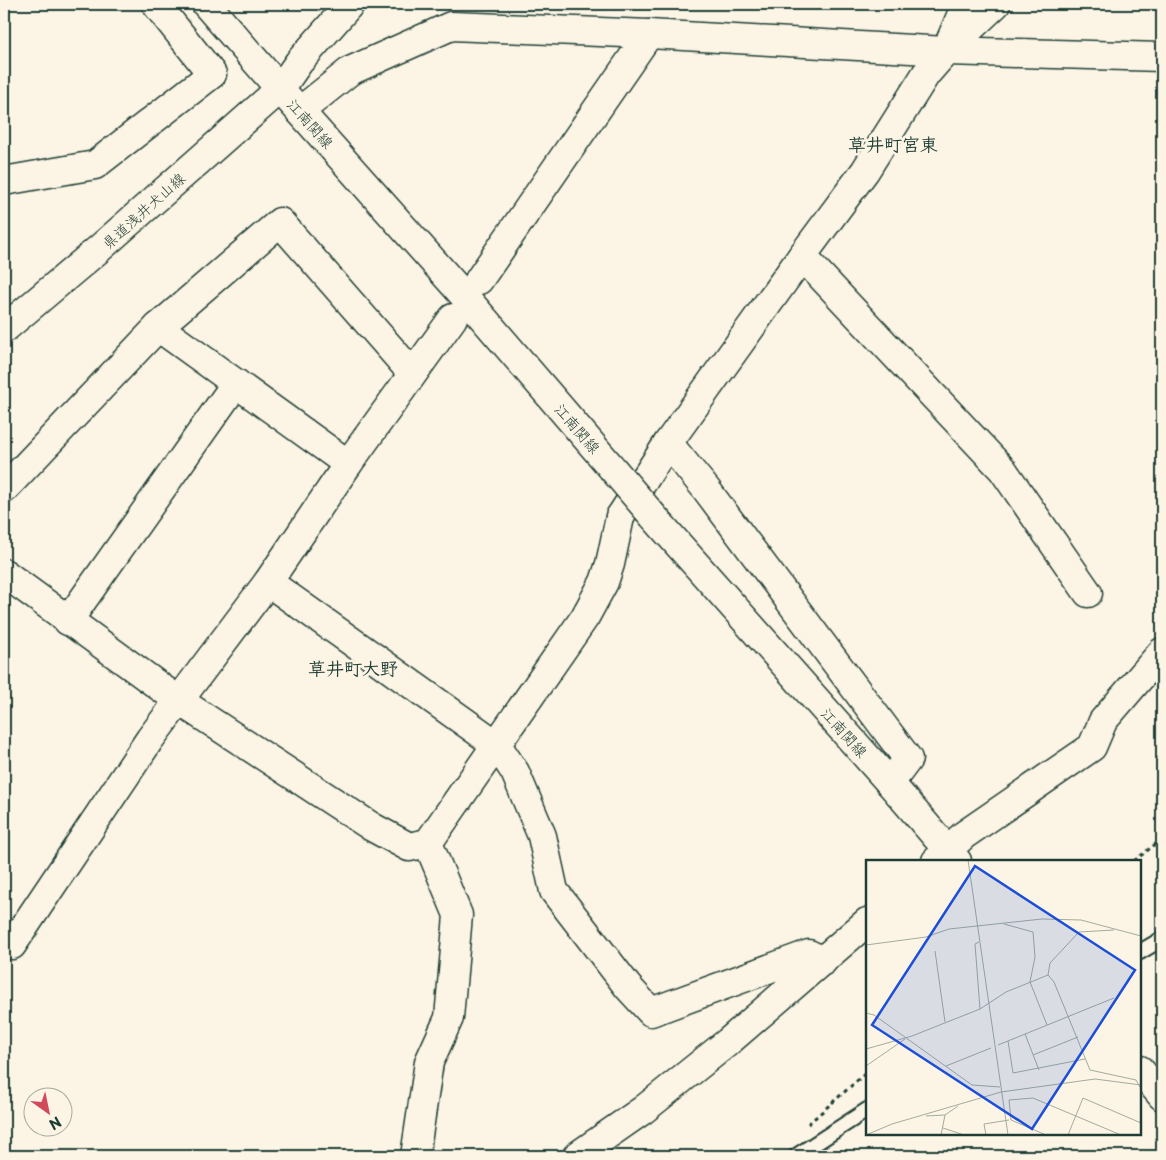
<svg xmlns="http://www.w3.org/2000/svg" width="1166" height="1160" font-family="'Playpen Sans','Klee One',sans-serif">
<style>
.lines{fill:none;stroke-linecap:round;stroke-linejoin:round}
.service-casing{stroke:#1f3d34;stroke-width:18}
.minor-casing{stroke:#1f3d34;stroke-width:31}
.tertiary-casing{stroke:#1f3d34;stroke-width:31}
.secondary-casing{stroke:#1f3d34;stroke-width:31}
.primary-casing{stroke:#1f3d34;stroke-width:31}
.path{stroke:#1f3d34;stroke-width:3;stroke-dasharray:4 4;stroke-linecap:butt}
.service{stroke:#fcf5e5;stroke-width:14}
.minor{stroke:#fcf5e5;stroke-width:28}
.tertiary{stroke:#fcf5e5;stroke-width:28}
.secondary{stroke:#fcf5e5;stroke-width:28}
.primary{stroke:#fcf5e5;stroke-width:28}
.primary-bridge-casing{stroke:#1f3d34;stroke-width:31;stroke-linecap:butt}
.primary-bridge{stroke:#fcf5e5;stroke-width:28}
.labels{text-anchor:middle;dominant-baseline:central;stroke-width:5;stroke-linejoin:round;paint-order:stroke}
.street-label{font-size:15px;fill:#1f3d34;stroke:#fcf5e5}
.quarter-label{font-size:18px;font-weight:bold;fill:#1f3d34;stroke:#fcf5e5}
.inset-road{fill:none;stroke:#a4ab9e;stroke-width:1}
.view{fill:#1d4ed8;fill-opacity:0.15;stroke:#1d4ed8;stroke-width:2.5}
.inset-edge{fill:none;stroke:#1f3d34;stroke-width:2.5}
</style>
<rect width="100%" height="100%" fill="#fcf5e5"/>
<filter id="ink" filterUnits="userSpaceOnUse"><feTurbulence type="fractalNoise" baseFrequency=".02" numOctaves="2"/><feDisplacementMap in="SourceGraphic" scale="10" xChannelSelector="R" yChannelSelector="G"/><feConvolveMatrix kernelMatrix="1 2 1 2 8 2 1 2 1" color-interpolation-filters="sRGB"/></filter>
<g filter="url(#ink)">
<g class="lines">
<!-- service casing -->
<g class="service-casing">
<g id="service">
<path d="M1140,952L1162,939"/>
<path d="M796,1156L867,1110"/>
</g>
</g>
<!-- minor casing -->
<g class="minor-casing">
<g id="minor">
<path d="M946,51L996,4"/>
<path d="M300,111L350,71L451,26L649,34L946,51L1162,57"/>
<path d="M4,181L95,165L212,74L156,4"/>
<path d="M802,256L1003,470L1088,593"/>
<path d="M479,280L649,34"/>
<path d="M158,327L348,464"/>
<path d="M668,443L706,489L908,759L890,783"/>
<path d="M4,489L158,327L280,222L412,373"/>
<path d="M4,573L178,700L372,827L409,847L428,843L585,617L604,582L610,564L620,517"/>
<path d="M268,582L497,745L515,772L542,836L554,891L628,987L651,1012L809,954L823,961"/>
<path d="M68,621L236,383"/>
<path d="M936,861L964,835L1092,747L1103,721L1162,652"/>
<path d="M12,945L150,739L268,582L348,464L453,318"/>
<path d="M415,1156L429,1062L449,1018L458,915L428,843"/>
<path d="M577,1156L643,1110L728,1042L867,922"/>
</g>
</g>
<!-- tertiary casing -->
<g class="tertiary-casing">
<path id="tertiary" d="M620,517L668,443L802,256L865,171L926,74L946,51L966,4"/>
</g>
<!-- secondary casing -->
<g class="secondary-casing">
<path id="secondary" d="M4,329L100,248L280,89L206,4"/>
</g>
<!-- primary casing -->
<g class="primary-casing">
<g id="primary">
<path d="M350,4L299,62L280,89L466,298L612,468"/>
<path d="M653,516L890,783L957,861"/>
<path d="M1140,1070L1162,1096"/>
</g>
</g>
<!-- path -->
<g class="path">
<path d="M1134,861L1162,839"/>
<path d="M808,1124L867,1072"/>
</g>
<!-- service -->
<use href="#service" class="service"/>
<!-- minor -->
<use href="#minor" class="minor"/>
<!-- tertiary -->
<use href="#tertiary" class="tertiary"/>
<!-- secondary -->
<use href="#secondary" class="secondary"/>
<!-- primary -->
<use href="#primary" class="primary"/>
<!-- primary-bridge casing -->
<g class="primary-bridge-casing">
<path id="primary-bridge" d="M612,468L653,516"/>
</g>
<!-- primary-bridge -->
<use href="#primary-bridge" class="primary-bridge"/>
</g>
</g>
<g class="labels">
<!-- street labels -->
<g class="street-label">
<text transform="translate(311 123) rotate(48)">江南関線</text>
<text transform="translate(143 210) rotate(-42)">県道浅井犬山線</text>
<text transform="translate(578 428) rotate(49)">江南関線</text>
<text transform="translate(845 732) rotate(48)">江南関線</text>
</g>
<!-- quarter labels -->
<g class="quarter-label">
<text x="893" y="143">草井町宮東</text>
<text x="353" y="667">草井町大野</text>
</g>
</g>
<!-- overview -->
<g transform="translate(866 860)">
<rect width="275" height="275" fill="#fcf5e5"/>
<path class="inset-road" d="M102,0L142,275M138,64L167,72L169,97L164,122L181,165M113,82L109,84L114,149M0,85L60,77L83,69L176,59L215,60L275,76M69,91L79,162M182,115L184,103L213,72L248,70M0,153L8,155L106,225L134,227M159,174L173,210M142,181L147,213L219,199M132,185L248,138M0,189L46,176L114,149L140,132L182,115L188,122L224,210L270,220L274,227M167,195L212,177M0,206L39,179M80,206L125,188M60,256L79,255L92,246M77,268L98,275M0,275L26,264L135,232L229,219L275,225M75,275L79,255M120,275L118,264L143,260M180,275L145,260L143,240L167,238L255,275M202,275L217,238L275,263"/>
<path class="view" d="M109,6L269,110L166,269L6,165Z"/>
<rect width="275" height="275" class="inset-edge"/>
</g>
<!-- margin -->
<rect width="1166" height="1160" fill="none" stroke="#fcf5e5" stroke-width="20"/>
<rect x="10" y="10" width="1146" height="1140" fill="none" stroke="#1f3d34" stroke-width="2" filter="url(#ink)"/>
<!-- north arrow -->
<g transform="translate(48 1112) rotate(147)"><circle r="24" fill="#fcf5e5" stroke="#a4ab9e"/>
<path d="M0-4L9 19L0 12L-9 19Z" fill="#d1495b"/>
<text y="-8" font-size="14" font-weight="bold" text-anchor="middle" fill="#1f3d34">N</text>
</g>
</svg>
